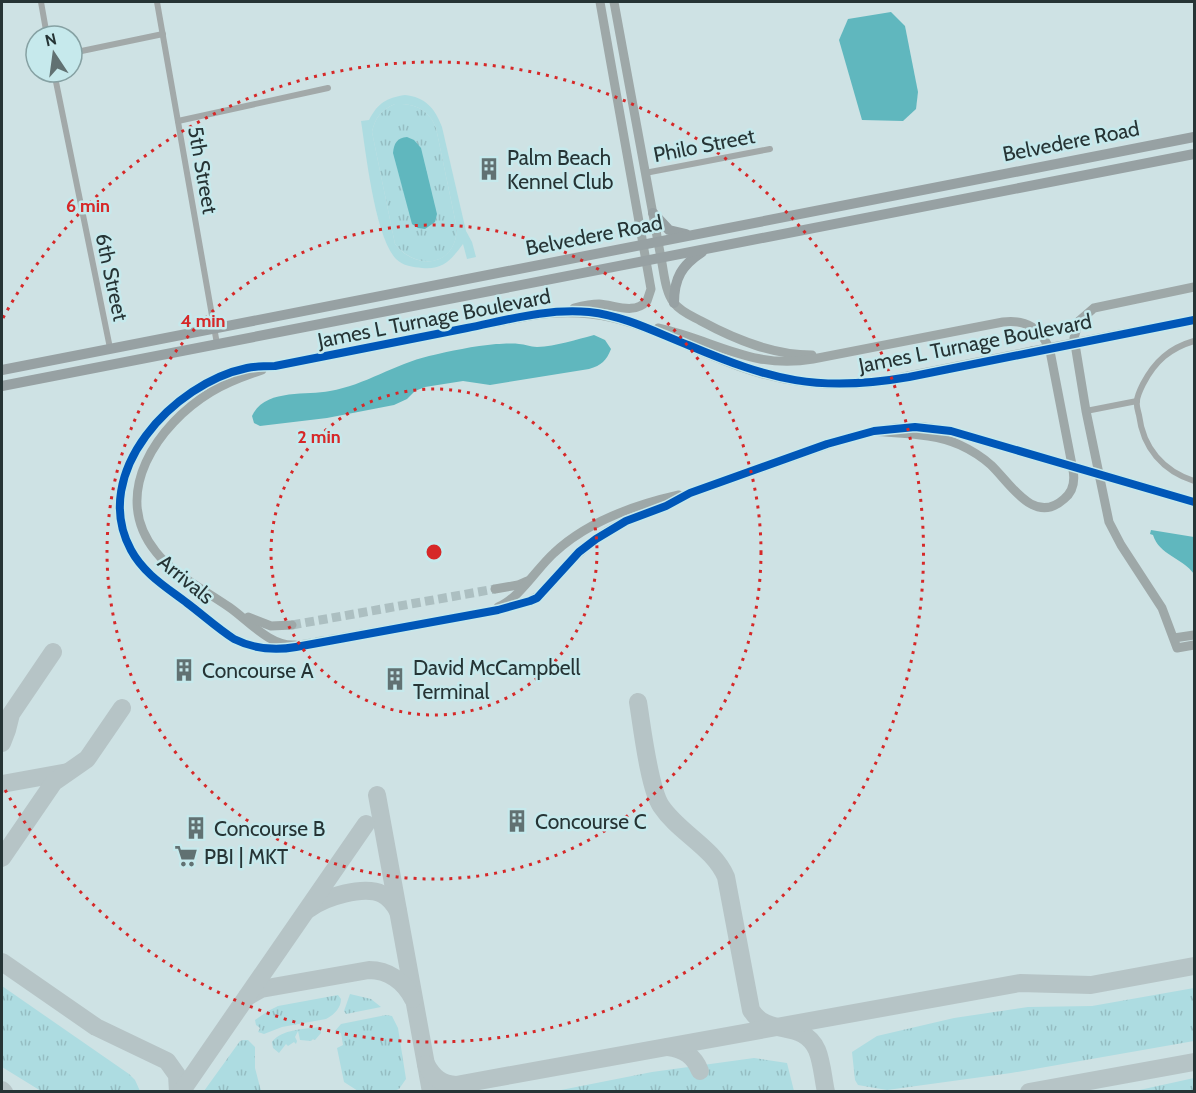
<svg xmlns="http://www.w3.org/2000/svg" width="1196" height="1093" font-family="Cabin,sans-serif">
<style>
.grass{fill:url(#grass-tufts)}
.pitch{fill:#addce1;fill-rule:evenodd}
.water{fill:#60b7be}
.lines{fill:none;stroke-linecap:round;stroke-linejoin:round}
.taxiway{stroke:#b6c4c6;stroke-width:18}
.secondary-tunnel{stroke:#acbfc1;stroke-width:9;stroke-dasharray:9 4.5;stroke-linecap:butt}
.street{stroke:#a2a9a9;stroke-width:6}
.secondary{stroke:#9ea8a8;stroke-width:9}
.primary{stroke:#97a1a3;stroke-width:10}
.secondary-bridge{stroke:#9ea8a8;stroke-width:9}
.cycleway-casing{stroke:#c6e9ec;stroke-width:11}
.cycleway{stroke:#0057b8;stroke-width:8}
.ring{fill:none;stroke:#d62828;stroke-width:3;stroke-dasharray:3 6}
.labels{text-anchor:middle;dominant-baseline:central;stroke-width:5;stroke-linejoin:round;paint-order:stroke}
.street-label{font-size:21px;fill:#263435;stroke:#c6e9ec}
.poi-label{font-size:21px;fill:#263435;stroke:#c6e9ec;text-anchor:start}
.centre{fill:#d62828;stroke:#c6e9ec;stroke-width:3}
.ring-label{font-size:18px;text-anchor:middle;font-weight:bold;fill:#d62828;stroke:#c6e9ec;stroke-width:5;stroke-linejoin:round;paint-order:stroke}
</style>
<defs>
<pattern id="grass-tufts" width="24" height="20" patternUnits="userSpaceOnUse" patternTransform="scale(1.5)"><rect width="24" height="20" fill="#addce1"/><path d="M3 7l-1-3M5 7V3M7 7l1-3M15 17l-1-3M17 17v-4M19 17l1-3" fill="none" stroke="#95bdc2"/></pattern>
</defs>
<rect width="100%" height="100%" fill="#cee2e4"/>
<!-- grass -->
<g class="grass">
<path d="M395,104C414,103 429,109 436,128L457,229C455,267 417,271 395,244L372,132C375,118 381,110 395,104Z"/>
<path d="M2,986L129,1074L135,1080L140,1091H41L2,1067Z"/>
<path d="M1194,988V1041L1011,1073L887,1090L858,1085L855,1080L852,1052L877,1036L954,1018L1028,1007L1092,1006Z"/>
<path d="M350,994L371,999L381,1007L346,1014L344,1011Z"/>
<path d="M338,995L341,999C341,1008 334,1015 326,1019L282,1027L264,1034L258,1032L260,1028L256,1025L255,1020L268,1011L278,1006Z"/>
<path d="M386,1015L392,1016L398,1028L406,1079L399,1089L394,1091H358L344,1082L337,1048L343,1045L341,1033H335V1031L341,1024Z"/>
<path d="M320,1027L321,1033L315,1040L313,1039L311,1041L300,1040L298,1031L295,1037L297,1041L296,1044L294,1042L288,1046L286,1044L279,1053L273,1048L272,1042C281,1029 306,1029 320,1027Z"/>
<path d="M243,1040H248L255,1047V1068L261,1091H204L240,1041Z"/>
<path d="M754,1058L787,1063L794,1091H556L652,1072Z"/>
<path d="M1194,1078V1091H1135Z"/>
</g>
<!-- pitch -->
<path class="pitch" d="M405,95C425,97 435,108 442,127L466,231L472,242L476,257L467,259L463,244C451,260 443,270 422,268C413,267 403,266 396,259C375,237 366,153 361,121L369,120C378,103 386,98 405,95ZM395,104C414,103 429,109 436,128L457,229C455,267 416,271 395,244L372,132C375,118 381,110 395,104Z"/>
<!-- water -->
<g class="water">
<path d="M891,12L905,26L918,92L916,109L903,121L862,120L839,40L848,19Z"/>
<path d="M407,137L414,140L421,148L437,214L435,222L425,229L418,228L412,224L393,153C394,143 397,138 407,137Z"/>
<path d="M594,335L605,340L611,349C606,361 602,365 589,369L490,385L463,381L425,387L415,391L407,399L394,405L327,418L260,426L254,423L252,416C265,388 306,396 330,391C365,385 395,364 429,356C450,351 474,346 496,344C503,344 512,343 519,344C525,344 530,347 537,347C557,346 575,340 594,335Z"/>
<path d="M1151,530L1194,537V574C1183,558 1159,555 1153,535L1150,534Z"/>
</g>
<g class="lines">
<!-- taxiway -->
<g class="taxiway">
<path d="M638,702C642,726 649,788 661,806C679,833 713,847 726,877L751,1010C768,1038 802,1018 817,1050C822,1062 823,1078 826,1092"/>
<path d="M2,743L7,730L11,714L53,652"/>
<path d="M2,784L68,772"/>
<path d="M377,795L431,1092"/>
<path d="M2,858L54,782L87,759L122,708"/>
<path d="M309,909C324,897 364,885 382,894C390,898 394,904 398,911"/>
<path d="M2,962L96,1027L167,1061L177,1075L178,1092"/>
<path d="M247,997L261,989L369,970C388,970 404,981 413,999"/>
<path d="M668,1047C684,1049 694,1056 700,1071"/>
<path d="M426,1064C433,1077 441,1084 456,1085L1020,983L1091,985L1194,966"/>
<path d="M2,1090L4,1092"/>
<path d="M181,1092L366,824"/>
<path d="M1029,1092L1194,1062"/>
</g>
<!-- secondary-tunnel -->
<g class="secondary-tunnel">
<path d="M292,625L495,589"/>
<path d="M276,649L494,611L522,603"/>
</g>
<!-- street -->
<g class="street">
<path d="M41,2L47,36"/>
<path d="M157,2L217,344"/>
<path d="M72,53L163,34"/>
<path d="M54,72L110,348"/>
<path d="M178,121L328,88"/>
<path d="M645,173L770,149"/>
<path d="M1194,341C1170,348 1155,361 1143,384C1141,388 1137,396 1137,401C1136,405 1138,411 1139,415C1143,448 1163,471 1194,481"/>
<path d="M1086,411L1137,401"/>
</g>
<!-- secondary -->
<g class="secondary">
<path d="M614,2L661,258C664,272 665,292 674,303C681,312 692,316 701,321C736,340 773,355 812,355"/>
<path d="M1194,287L1094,308L1079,321L1074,338L1086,411L1109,522L1121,545L1162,608L1177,648L1194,645"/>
<path d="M574,308C582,306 591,304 599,304C615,305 634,315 647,301L651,289L600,2"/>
<path d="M658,328C714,340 752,370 813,359L1003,322C1026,319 1042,329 1050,351L1073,470C1075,481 1073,492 1064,499C1034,526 1010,483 991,465C982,457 971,450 960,445C934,433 902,434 874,431"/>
<path d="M1110,336L1194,320"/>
<path d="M262,370C244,376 227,382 211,392C158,424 109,494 156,552C173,574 206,591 229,607C248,620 270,647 295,645"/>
<path d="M1134,484L1194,502"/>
<path d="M548,587C568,563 589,540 618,525C641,513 666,505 690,493L838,441L874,431L896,428L924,427L951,431L1051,460"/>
<path d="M495,589L518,585L527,581"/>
<path d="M522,603L530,601L541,594"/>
<path d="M498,607C519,599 537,568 554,553C588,521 634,505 679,495"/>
<path d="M248,617L271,626L292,625"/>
<path d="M1174,638L1194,635"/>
<path d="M276,649C241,650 219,628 193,607C170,589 145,576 130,549C90,472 174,382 248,368C256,366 266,366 275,366L529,316C617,301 660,338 738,366C785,383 834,389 883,381L1032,351"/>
</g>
<!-- primary -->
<g class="primary">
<path d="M653,213L669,230L686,234"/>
<path d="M674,303C674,278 682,265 702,252"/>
<path d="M2,370L1194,137"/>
<path d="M2,386L1194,154"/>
</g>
<!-- secondary-bridge -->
<g class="secondary-bridge">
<path d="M1032,351L1110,336"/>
<path d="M1051,460L1134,484"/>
</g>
<!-- cycleway casing -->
<g class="cycleway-casing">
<path id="cycleway" d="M1194,320L909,377C818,393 771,380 688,345C655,332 625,316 589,312C548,308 507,320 467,328C403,341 339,353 275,366C266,366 256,366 247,368C174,383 89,473 131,550C144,574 166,587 187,603C203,615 217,628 234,639C254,649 274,651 296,647L498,610L530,601L537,598L579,552L596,539L626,521L666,506L690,493L827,444L874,431L915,427L951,431L1194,502"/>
</g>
<!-- cycleway -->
<use href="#cycleway" class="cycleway"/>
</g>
<!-- distance rings -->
<g class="ring">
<circle cx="434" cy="552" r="163"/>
<circle cx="434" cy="552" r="327"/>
<path d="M3 318A490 490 0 1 1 3 786"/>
</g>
<!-- icons -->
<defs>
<g id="building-bare" transform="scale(1.8)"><path d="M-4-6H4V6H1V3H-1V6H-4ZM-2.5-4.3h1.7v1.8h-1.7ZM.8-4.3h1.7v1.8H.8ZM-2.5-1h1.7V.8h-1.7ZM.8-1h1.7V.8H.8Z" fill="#617172" stroke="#c6e9ec" stroke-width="2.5" paint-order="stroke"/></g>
<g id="supermarket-bare" transform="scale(1.8)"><path d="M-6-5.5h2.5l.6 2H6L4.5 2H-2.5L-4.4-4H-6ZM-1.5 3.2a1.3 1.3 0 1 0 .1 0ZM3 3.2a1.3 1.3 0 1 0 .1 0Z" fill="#617172" stroke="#c6e9ec" stroke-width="2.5" paint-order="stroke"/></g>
</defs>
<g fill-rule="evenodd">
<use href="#building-bare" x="489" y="169"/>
<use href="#building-bare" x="184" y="670"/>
<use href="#building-bare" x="395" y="679"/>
<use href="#building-bare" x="517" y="821"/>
<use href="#building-bare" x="196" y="828"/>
<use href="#supermarket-bare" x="186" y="856"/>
</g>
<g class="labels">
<!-- street labels -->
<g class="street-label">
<text transform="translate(1071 141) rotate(-11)">Belvedere Road</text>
<text transform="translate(704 145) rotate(-11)">Philo Street</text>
<text transform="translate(203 170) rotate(80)">5th Street</text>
<text transform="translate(594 235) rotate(-11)">Belvedere Road</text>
<text transform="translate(112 277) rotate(78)">6th Street</text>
<text transform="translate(434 318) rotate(-11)">James L Turnage Boulevard</text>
<text transform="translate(975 343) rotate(-11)">James L Turnage Boulevard</text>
<text transform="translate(186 579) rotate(39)">Arrivals</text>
</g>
<!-- poi labels -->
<g class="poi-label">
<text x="507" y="157">Palm Beach<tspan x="507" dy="24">Kennel Club</tspan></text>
<text x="413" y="667">David McCampbell<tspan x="413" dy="24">Terminal</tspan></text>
<text x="202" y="670">Concourse A</text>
<text x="535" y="821">Concourse C</text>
<text x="214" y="828">Concourse B</text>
<text x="204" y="856">PBI | MKT</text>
</g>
</g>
<circle cx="434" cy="552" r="9" class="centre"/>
<g class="ring-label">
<text x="88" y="212">6 min</text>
<text x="203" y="327">4 min</text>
<text x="319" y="443">2 min</text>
</g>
<!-- border -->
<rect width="1196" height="1093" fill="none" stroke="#263435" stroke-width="6"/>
<!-- north arrow -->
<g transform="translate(54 54) rotate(347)"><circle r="28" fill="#c6e9ec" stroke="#86a1a3" stroke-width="1.5"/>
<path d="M0-4.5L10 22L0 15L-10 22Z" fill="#617172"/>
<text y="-9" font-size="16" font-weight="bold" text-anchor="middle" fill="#263435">N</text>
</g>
</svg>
